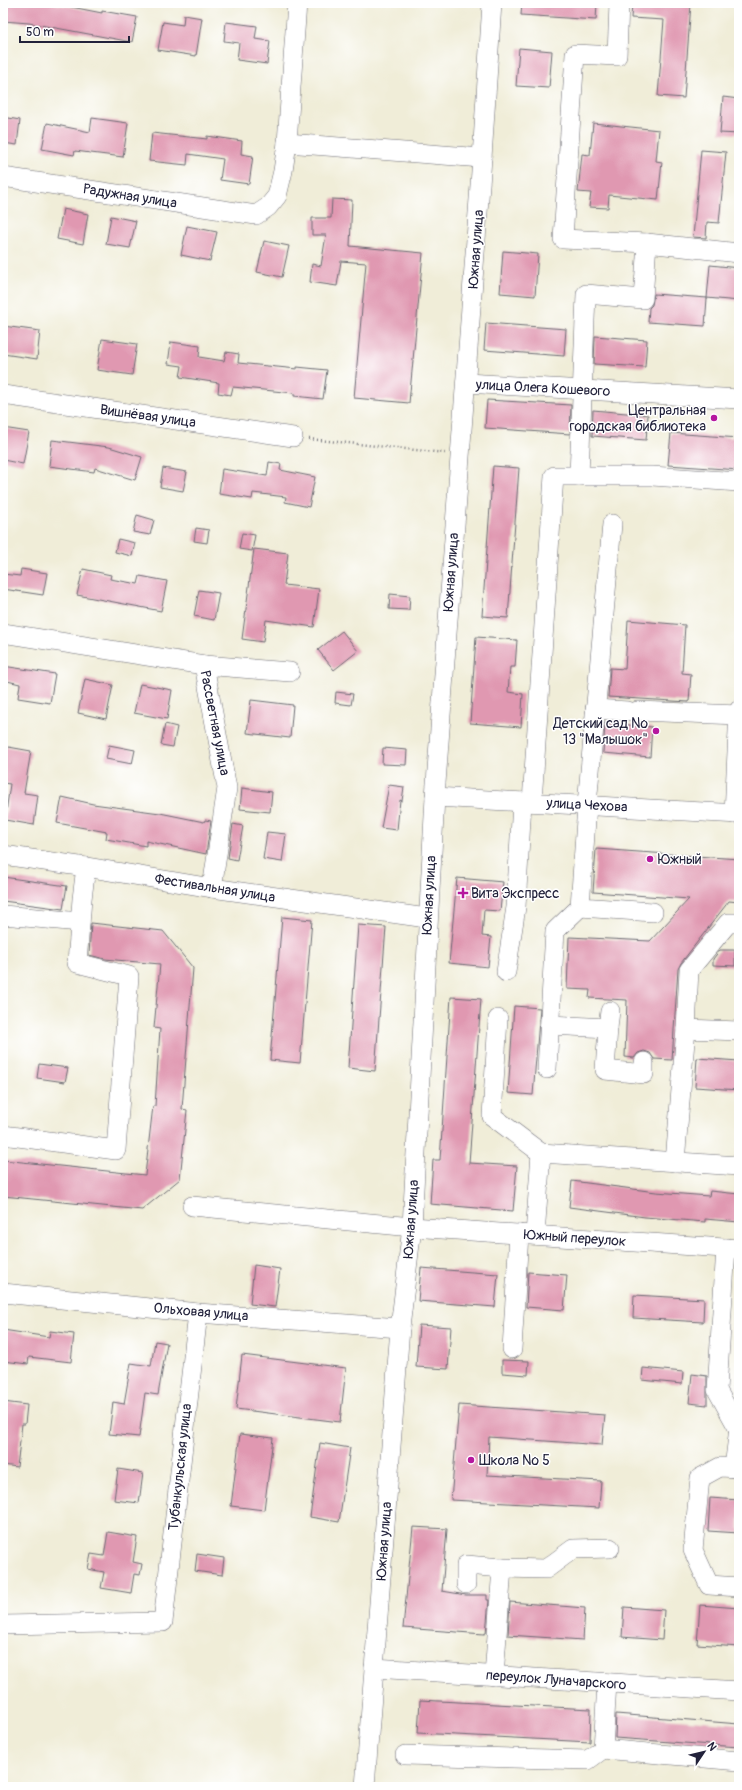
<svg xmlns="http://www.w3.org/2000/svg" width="742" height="1790" font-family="Pangolin,sans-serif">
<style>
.building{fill:#e098b1}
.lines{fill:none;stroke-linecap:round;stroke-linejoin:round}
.minor-casing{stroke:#6a6972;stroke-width:20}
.path{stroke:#6a6972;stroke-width:2.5;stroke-dasharray:1 3;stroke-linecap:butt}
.minor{stroke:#fff;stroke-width:19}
.poi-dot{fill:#b5179e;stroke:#fff;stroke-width:1.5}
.labels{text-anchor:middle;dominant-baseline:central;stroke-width:3;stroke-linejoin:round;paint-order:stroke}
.street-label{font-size:14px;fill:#22223b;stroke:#fff}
.poi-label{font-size:14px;fill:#22223b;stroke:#fff;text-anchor:start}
</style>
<rect width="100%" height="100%" fill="#fff"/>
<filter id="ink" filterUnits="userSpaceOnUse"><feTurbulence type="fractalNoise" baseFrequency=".025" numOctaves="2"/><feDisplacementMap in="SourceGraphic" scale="8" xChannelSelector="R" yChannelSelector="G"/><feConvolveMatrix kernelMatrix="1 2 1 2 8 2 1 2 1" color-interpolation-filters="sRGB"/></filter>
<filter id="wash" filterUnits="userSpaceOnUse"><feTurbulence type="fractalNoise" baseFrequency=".012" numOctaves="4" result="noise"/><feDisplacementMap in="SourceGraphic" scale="16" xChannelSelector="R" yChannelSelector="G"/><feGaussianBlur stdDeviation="0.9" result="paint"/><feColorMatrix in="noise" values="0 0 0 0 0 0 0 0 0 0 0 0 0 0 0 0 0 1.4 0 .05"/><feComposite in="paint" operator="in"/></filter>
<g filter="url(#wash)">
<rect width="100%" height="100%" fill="#f0edd8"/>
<g id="blocks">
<!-- building -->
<g class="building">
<path d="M3,3H51L102,13V11L137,17L132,42L29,23L3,21Z"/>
<path d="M522,3H597L596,20L521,15Z"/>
<path d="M632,3H691L684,98L658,96L664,20L631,18Z"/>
<path d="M184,15L202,18L196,56L158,50L163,22L183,25Z"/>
<path d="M226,22L257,26L255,39L270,41L267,64L237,60L239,43L224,41Z"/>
<path d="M519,48L552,51L549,88L516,86Z"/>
<path d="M723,97L739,99V134L720,133Z"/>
<path d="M3,117L20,120L17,145L3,143Z"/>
<path d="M92,118L128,123L123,157L75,151L74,155L42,149L47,123L90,132Z"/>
<path d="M593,123L659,130L656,161L662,162L658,200L609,195L608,208L589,207L591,193L578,192L582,154L590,155Z"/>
<path d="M152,133L207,139V136L242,141L241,154L253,156L249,184L220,180L223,159L188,154L187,165L149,161Z"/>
<path d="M701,150L726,152L719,223L707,222L706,238L693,237Z"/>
<path d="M332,199L352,200L350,246L423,253L409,403L354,398L366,263L341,261L337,286L310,282L312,264L321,266L326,235H312V218H331Z"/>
<path d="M63,209L88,214L83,244L57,239Z"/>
<path d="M111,216L136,221L130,248L106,244Z"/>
<path d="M187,226L217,232L210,261L181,255Z"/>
<path d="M264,241L289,246L282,277L257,272Z"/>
<path d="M503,251L538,254L535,296L500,293Z"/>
<path d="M710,265L739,268V301L707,298Z"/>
<path d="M654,294L707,298L705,326L648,322L649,308L652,305Z"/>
<path d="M486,323L566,329L564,356L484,350Z"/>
<path d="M3,326L40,331L37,359L3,354Z"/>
<path d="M595,336L647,340L645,367L594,364Z"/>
<path d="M102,339L137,344L132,375L97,370Z"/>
<path d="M171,342L200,346L199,357L224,361L226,352L239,354L238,363L297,369V367L327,370L323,399L294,396V393L233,387L231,395L218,393L219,383L180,377L182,366L168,364Z"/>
<path d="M487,400L571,405L570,434L485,428Z"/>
<path d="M593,410L648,415L646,440L592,436Z"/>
<path d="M3,428L29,432L23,464L3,460Z"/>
<path d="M671,433L739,438V470L668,465Z"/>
<path d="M52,440L109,447L142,457L135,480L95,468L94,472L49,466Z"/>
<path d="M269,462L281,464L280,470L315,477L309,507L285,502L286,497L253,493L252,499L219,494L222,469L267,476Z"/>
<path d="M493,466L519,468L508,618L482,616Z"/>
<path d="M163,468L187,472L183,491L160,487Z"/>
<path d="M137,515L154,520L150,535L133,532Z"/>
<path d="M196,528L209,530L207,543L194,541Z"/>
<path d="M242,533L255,535L252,551L239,549Z"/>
<path d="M118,539L135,543L132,556L115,552Z"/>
<path d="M254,549L288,553L284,585L319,589L314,627L266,620L263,642L242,639Z"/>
<path d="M21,569L47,573L43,595L3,589V574L20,576Z"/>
<path d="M83,569L111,575L110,579L138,584L140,576L167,581L161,611L77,595Z"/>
<path d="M199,590L219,593L214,620L194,616Z"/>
<path d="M390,594L410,596L409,610L389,609Z"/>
<path d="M628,620L685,625L682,673L691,674L689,702L608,697L610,668L625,669Z"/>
<path d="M342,631L358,651L334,670L318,650Z"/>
<path d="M476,637L517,640L515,667H510L508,692L523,694L521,727L470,723Z"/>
<path d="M3,666L55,674L50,703L18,698L20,684L3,680Z"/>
<path d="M85,679L113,685L106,719L78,713Z"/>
<path d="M140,684L172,690L167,719L134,713Z"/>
<path d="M336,692L353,694L351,705L335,703Z"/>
<path d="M251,700L293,705L290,738L247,733Z"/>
<path d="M605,723L652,727L650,757L603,753Z"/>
<path d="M165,724L177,727L173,747L161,745Z"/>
<path d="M109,745L135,750L132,764L106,759Z"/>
<path d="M3,746L31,751L24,793L38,795L34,825L5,820L10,784L3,783Z"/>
<path d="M383,748L407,750L406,765L382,764Z"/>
<path d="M389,785L404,787L402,801L400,800L397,830L381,828Z"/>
<path d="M242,788L272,792L270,812L240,809Z"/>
<path d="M62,797L93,804L160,813L204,822L205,820L211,821L206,854L146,841V846L106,839L107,832L57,823Z"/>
<path d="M233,824L243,826L237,860L228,858Z"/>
<path d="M267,832L286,834L282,862L263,859Z"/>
<path d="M596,849L739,859V902L729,901L681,963L678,969L672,1060L654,1059L650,1053L644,1051L638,1053L634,1058L625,1057L627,1000L589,998L590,990L567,989L569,937L650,941L689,899L593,892Z"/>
<path d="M3,877L67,886L63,909L3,901Z"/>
<path d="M457,878L503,882L500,911L484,910L482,936L491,937L488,967L449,963Z"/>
<path d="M282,917L312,920L300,1063L270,1060Z"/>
<path d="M91,923L163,931L193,968L182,1109L187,1110L180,1179L142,1210L3,1196V1160L145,1175L153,1106H155L160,1029L154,1028L160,964L105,959L89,955Z"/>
<path d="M358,925L386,927L375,1071L348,1068Z"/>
<path d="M720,950H735V966L713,965V959Z"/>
<path d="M451,997L481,999L469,1163L517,1166L513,1211L430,1204L433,1160H440Z"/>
<path d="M514,1006L540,1008L533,1095L508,1093Z"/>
<path d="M697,1058L739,1061V1090L695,1087Z"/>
<path d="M39,1064L68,1068L65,1082L37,1078Z"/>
<path d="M572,1181L656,1192L709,1196L710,1191L739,1194V1222L705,1219V1222L645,1217L569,1207Z"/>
<path d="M254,1265L280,1269L275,1307L250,1304Z"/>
<path d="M421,1268L498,1274L495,1307L418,1301Z"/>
<path d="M528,1272L567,1275L564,1310L526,1307Z"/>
<path d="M634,1295L704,1299L703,1322L633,1318Z"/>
<path d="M419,1325L451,1327L448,1369L416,1367Z"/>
<path d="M3,1330L49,1337L50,1331L74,1334L71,1362L29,1357L28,1364L3,1361Z"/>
<path d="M155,1341L167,1343L158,1395L145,1393L139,1437L109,1434L113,1402L124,1404L131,1363L151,1366Z"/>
<path d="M242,1355L346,1368L340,1422L236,1409Z"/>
<path d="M502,1360L529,1361L528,1375L502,1373Z"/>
<path d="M643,1368L683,1372L682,1384L642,1380Z"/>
<path d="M692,1374L707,1376V1405L689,1403Z"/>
<path d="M3,1402L27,1405L25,1424H22L17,1467L3,1465Z"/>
<path d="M459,1405L605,1415L602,1445L489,1437L487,1475L601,1481L599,1508L451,1500Z"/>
<path d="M240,1434L273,1438L264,1510L231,1506Z"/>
<path d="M320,1443L350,1448L339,1522L310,1517Z"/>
<path d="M118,1469L143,1473L139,1503L114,1500Z"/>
<path d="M710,1498L739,1500V1533L708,1531Z"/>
<path d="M413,1527L447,1529L442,1591L466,1595H487V1600H489L486,1633L484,1634L403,1628Z"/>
<path d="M108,1532L137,1537L133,1562L142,1564L140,1575L134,1574L131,1593L101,1588L104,1572L88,1569L91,1554L104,1556Z"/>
<path d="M197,1554L224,1558L222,1575L195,1571Z"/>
<path d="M510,1602L585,1608L583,1640L508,1635Z"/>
<path d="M700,1605L739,1608V1647L697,1644Z"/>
<path d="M624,1607L664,1610L662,1640L622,1637Z"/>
<path d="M420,1700L591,1709L590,1742L418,1733Z"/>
<path d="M616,1714L739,1724V1747L615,1738Z"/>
</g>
</g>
</g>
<g filter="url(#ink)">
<use href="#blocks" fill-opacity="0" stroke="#6a6972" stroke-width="1"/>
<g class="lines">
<!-- minor casing -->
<g class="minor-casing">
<g id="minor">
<path d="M619,3L617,56L575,54L563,239L647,243"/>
<path d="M287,143L482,158"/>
<path d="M3,177L256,215L268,207L277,196L283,171L287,143L297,3"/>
<path d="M466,383L739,399"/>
<path d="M3,395L293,437"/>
<path d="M579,476L586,294L643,299L647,243L739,253"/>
<path d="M612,524L587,805L580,907L653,912"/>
<path d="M3,633L204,665L227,788L212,888"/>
<path d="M204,665L290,672"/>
<path d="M595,709L628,711"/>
<path d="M637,711L739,715"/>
<path d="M435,797L739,814"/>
<path d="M532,802L554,476H652L739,482"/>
<path d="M734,814L739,710"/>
<path d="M3,855L86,867L212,888L427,918"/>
<path d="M3,915L80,922"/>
<path d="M506,972L516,907L522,802"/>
<path d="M498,1019L492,1116L541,1153"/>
<path d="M550,1025L608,1028L605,1070L644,1074V1062"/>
<path d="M608,1028L610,1011"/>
<path d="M686,1029L689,970L728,923H739"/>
<path d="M547,1069L555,931L580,907"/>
<path d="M3,1135L116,1150L129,976L77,963L82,899L86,867"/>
<path d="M675,1162L686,1029L739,1031"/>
<path d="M192,1206L412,1227L739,1249"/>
<path d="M535,1235L541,1153L739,1166"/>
<path d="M726,1248L717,1390L738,1428"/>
<path d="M3,1293L198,1313L400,1328"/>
<path d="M512,1349L519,1234"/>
<path d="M734,1468L739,1428"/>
<path d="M739,1468L720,1467L700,1478L693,1550L709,1585L739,1587"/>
<path d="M502,1568L546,1569L573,1549L610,1548"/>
<path d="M466,1584V1565L502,1568L494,1676"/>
<path d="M3,1625L163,1622L198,1313"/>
<path d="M374,1668L739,1691"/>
<path d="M603,1749L739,1761"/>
<path d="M405,1755L588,1760L603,1749L607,1683"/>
<path d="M365,1787L400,1328L412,1227L435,797L482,158L492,3"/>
</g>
</g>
<!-- path -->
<path class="path" d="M309,439L445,453"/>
<!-- minor -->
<use href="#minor" class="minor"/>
</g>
</g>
<!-- markers -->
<g class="poi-dot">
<circle cx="714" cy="418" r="4"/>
<circle cx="656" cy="731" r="4"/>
<circle cx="650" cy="859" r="4"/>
<path d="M461 887h4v4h4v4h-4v4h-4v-4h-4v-4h4z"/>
<circle cx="471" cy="1460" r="4"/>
</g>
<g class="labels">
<!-- street labels -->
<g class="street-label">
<text transform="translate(130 196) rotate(9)">Радужная улица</text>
<text transform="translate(476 249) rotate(-86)">Южная улица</text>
<text transform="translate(543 388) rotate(3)">улица Олега Кошевого</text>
<text transform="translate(148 416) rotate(8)">Вишнёвая улица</text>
<text transform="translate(451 572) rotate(-86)">Южная улица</text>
<text transform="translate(215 723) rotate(79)">Рассветная улица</text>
<text transform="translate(587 805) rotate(3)">улица Чехова</text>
<text transform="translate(215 888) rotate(9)">Фестивальная улица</text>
<text transform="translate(429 895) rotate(-87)">Южная улица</text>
<text transform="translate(411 1219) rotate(-86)">Южная улица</text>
<text transform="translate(575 1238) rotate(4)">Южный переулок</text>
<text transform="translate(201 1312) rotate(5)">Ольховая улица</text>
<text transform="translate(180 1467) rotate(-84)">Тубанкульская улица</text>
<text transform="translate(384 1541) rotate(-86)">Южная улица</text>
<text transform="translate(556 1680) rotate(4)">переулок Луначарского</text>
</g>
<!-- poi labels -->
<g class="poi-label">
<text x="706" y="410" text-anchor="end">Центральная<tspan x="706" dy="16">городская библиотека</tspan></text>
<text x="648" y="723" text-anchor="end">Детский сад №<tspan x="648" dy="16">13 "Малышок"</tspan></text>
<text x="658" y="859">Южный</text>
<text x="471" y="893">Вита Экспресс</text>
<text x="479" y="1460">Школа № 5</text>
</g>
</g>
<!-- margin -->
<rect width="742" height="1790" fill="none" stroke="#fff" stroke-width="16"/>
<!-- north arrow -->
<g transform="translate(704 1752) rotate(55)" stroke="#ffffff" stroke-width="3" paint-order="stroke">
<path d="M0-3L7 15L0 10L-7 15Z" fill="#22223b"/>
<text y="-6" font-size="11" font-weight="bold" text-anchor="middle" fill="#22223b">N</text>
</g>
<!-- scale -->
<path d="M20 36v6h109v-6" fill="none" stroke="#22223b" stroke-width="2"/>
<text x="26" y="36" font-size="12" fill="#22223b" stroke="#ffffff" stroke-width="3" paint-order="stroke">50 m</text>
</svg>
